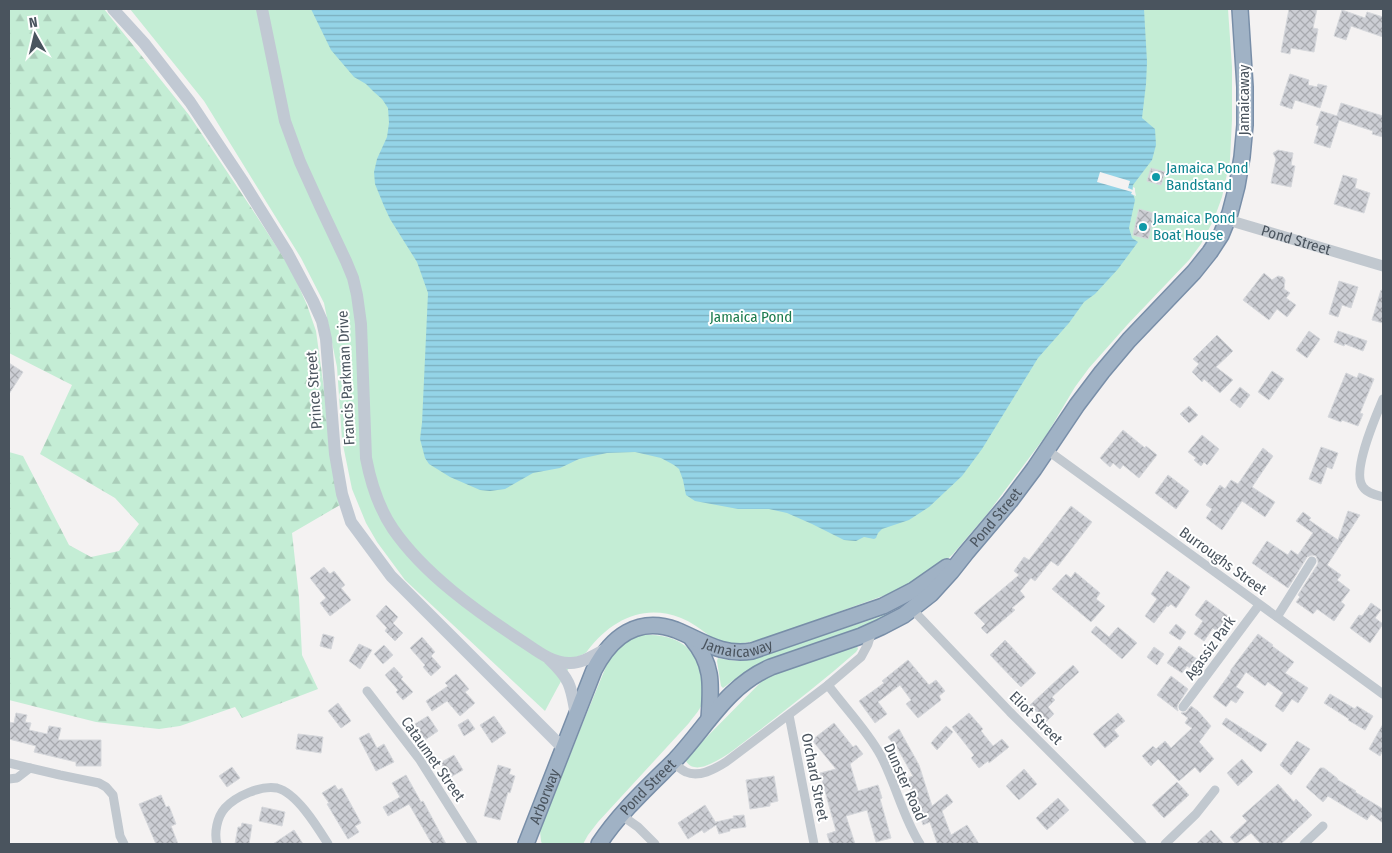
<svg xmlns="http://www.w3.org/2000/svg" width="1392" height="853" font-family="'Fira Sans Condensed',sans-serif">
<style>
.green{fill:#c4edd5}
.forest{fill:url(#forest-firs)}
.water{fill:url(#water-rules)}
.pier{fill:#f4f2f2}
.building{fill:url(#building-cross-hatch);stroke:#d6d8dc}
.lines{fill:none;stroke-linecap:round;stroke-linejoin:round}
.trunk-casing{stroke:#788ea8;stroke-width:18}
.minor{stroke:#c1c8cf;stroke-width:9}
.tertiary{stroke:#c1c8cf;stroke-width:11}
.secondary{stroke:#c1c9d3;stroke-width:12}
.trunk{stroke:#a0b2c5;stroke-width:15}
.culture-dot{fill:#0f9aa8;stroke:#fff;stroke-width:2}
.labels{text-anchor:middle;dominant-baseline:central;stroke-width:4;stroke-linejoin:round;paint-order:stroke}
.street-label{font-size:15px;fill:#4a545e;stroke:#fff}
.culture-label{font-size:15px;fill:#0d838f;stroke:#fff;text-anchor:start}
.park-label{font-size:15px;fill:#1e7c4f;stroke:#fff}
</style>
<defs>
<pattern id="forest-firs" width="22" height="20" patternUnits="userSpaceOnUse" patternTransform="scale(1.25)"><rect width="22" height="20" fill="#c4edd5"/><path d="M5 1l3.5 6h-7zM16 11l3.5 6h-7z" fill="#aacdb9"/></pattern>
<pattern id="water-rules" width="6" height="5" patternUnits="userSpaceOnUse" patternTransform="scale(1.25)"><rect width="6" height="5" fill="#94d4e7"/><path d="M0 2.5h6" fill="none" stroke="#7bafbe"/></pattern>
<pattern id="building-cross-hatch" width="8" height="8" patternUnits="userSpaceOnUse" patternTransform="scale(1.25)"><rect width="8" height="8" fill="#ccced4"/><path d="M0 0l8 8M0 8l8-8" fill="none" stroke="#a8aaaf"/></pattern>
</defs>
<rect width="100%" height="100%" fill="#f4f2f2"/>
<!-- green -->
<g class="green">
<path d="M130,9H1228L1232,67V120L1230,160L1222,197L1214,219L1201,244L1189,260L1128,324L1089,368L1075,387L1047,434L988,513L953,554L935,571L905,588L766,638C745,644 726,648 707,634C699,628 691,622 681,618C644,603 611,620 588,650C585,655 579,655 575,658C573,660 571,665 569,668C560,682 553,696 545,711L405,580L377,542L366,523L352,489L342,440L337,367L324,303L301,258L204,101Z"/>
<path d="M891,611L892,614L877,623L767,661C748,669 738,677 723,688L721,686L717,661L718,658C730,661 739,661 751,659L879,617Z"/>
<path d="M641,635C669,634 687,640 700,665C704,675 705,688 703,700C702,708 694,716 689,723L598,822L588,835L583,844H542L541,841L540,831L584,720L610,657L615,651L629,638Z"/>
<path d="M857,646L858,649L856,652C824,680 791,706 757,732C742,743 727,757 710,764C702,768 691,770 686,761L688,756L763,680L769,676Z"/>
</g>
<!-- forest -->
<path class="forest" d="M9,9H104L189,115L252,209L291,269L307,305L316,331L340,505L292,533L299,597L302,655L318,689L242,718L235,707L180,726L159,729L96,722L9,700V452L23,456L69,545L91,557L119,551L139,524L115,498L40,454L72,385L9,353Z"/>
<!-- water -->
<path class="water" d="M311,9H1144L1147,62L1146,84L1142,118L1155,129L1156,145L1152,160L1133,185L1132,191L1135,200L1129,228L1132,238L1138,242L1118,269L1095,294L1084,302L1069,323L1038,358L982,449L962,476L929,507L909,520L882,529L878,533L876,538L874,539L864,537L856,541L844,540L812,524L787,513L769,509H738L695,501L686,495L683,480L679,469L674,465L661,458L635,452L607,453L579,459L560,468L533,473L505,489L490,491L480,490L450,477L429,464L425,458L420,439L422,423L428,293L417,262L390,219L384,206L375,184L374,172L377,159L387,137L389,123L388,108L382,99L374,92L366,84L354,77L331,50Z"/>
<!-- pier -->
<path class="pier" d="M1100,172L1130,181L1128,188L1133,190V187L1135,188V191L1136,196L1131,194L1132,192L1097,182Z"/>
<!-- building -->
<g class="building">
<path d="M1289,9H1317L1313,28L1318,29L1314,52L1291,48L1290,54L1281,52Z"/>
<path d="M1342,10L1365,18L1367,12L1383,17V37L1351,26L1346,40L1334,36Z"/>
<path d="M1290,74L1309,80L1308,85L1317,87L1318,84L1327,86L1320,108L1295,100L1292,109L1280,105Z"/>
<path d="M1341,103L1383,116V137L1372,134L1373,131L1339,120L1330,148L1314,143L1319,126L1316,125L1321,111L1337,116Z"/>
<path d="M1278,150L1293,153L1291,165L1295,166L1291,187L1271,183L1276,159L1273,153Z"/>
<path d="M1151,168L1165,172L1161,185L1147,181Z"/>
<path d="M1343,175L1357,179L1355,188L1370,193L1364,213L1334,204Z"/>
<path d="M1139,209L1153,213L1151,220H1153L1148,239L1133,235Z"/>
<path d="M1264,273L1272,280L1278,276L1283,277L1285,280L1284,289L1290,293L1286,298L1296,305L1287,317L1277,309L1269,320L1243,300Z"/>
<path d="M1339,281L1358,287L1351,308L1342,305L1338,317L1329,314Z"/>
<path d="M1381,290L1383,291V323L1372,320Z"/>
<path d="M1309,331L1320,339L1307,358L1296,350Z"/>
<path d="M1338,331L1367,341L1363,351L1345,344L1344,346L1334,342Z"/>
<path d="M1217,335L1233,351L1216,367L1233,380L1220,393L1204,379L1202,382L1192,372L1199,364L1193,359Z"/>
<path d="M9,363L23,372L9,394Z"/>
<path d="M1272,371L1284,379L1269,400L1258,392Z"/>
<path d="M1346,373L1357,378L1359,373L1374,379L1360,413L1363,414L1358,426L1342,420L1341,422L1328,417Z"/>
<path d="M1240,387L1250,395L1240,408L1230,400Z"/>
<path d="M1189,406L1198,415L1189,423L1180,414Z"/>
<path d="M1123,430L1145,448L1146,446L1157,455L1139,478L1123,465L1120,469L1113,463L1110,467L1100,458Z"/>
<path d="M1202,435L1219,449L1207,465L1204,462L1201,466L1194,460L1196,458L1188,452Z"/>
<path d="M1321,447L1338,453L1332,469L1327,467L1321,484L1309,479Z"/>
<path d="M1263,448L1273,456L1252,487L1275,502L1265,517L1242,501L1222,530L1206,518L1212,509L1206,505L1220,485L1225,489L1231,480L1238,484Z"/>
<path d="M1168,475L1189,491L1176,509L1155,493Z"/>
<path d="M1071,506L1092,522L1058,566L1051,561L1035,581L1031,578L1020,591L1025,597L1012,608L1015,610L987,634L981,628L985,624L974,613L1019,575L1014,571L1024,557L1029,560Z"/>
<path d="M1348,511L1360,515L1327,565L1341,575L1337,580L1350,590L1341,602L1345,605L1334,621L1317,609L1313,614L1296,602L1300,597L1298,595L1318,564V561L1316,556L1312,555L1307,557L1288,588L1252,563L1267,541L1288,555L1291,550L1298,555L1313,533L1296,521L1303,512L1311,518L1309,520L1338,540Z"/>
<path d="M324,567L330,574L334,571L345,585L341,588L351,600L330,616L320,603L326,598L310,578Z"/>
<path d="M1167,571L1190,587L1176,608L1171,604L1168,607L1167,606L1154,623L1145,616L1157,599L1151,594Z"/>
<path d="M1075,572L1100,593L1096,599L1105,606L1091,622L1052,589L1066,574L1071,578Z"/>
<path d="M1206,600L1228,616L1217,631L1213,628L1204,641L1194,634L1203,621L1195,615Z"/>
<path d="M1371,603L1381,610L1375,618L1383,624L1370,643L1350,628L1359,615L1362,616Z"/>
<path d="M386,605L398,617L393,623L403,633L395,641L385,631L387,628L376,616Z"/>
<path d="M1176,624L1186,632L1180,640L1169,633Z"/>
<path d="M1096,626L1109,637L1118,627L1137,643L1122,659L1091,632Z"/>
<path d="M323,634L334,637L331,649L320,646Z"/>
<path d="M1258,634L1273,645L1272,646L1294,662L1285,673L1308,688L1298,703L1292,699L1283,712L1275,706L1283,693L1268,682L1265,686L1246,672L1236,687L1244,692L1236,703L1231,700L1226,707L1213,697L1231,672L1230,671Z"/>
<path d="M422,637L435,652L431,656L441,667L431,676L423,667L425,665L410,648Z"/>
<path d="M1005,640L1036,673L1021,687L990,655Z"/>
<path d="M359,644L372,650L360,669L349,661Z"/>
<path d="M384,645L393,655L383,664L374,654Z"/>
<path d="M1179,646L1201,662L1195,671L1187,666L1182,673L1167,663Z"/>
<path d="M1154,647L1164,654L1157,665L1147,657Z"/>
<path d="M908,660L929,685L936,680L945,691L939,696L941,700L918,718L906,704L911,700L900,685L878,702L887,714L875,723L859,701L884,683L882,681Z"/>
<path d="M1073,665L1079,672L1052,697L1055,700L1048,707L1054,714L1046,722L1030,705Z"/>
<path d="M394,667L403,677L401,679L413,692L403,700L396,692L398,690L385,675Z"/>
<path d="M456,674L469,689L465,692L475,703L460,716L447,701L432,711L426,701L448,686L445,683Z"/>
<path d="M1171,676L1188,689L1178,704L1177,707L1178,711L1157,695Z"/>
<path d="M1330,694L1355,709L1357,706L1373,716L1365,730L1348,720L1349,719L1324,703Z"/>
<path d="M338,703L351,721L341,728L328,711Z"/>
<path d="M1191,706L1198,711L1211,726L1199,742L1214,759L1200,773L1195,767L1179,781L1158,759L1151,766L1142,756L1153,746L1156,749L1165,741L1171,748L1192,728L1185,723L1188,718L1181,713L1186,712Z"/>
<path d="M16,713L27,715L25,722L31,723L29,730L47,734L49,726L61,728L58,740H101V766H76V762L34,752L36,746L9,739V722L14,723Z"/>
<path d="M969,713L983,729L981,731L993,746L1002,739L1009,747L989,763L988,761L979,768L971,758L974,755L952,727Z"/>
<path d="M1118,713L1125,721L1114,730L1119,736L1105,748L1093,734Z"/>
<path d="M428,716L438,731L425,740L415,724Z"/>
<path d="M494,716L506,733L492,743L480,725Z"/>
<path d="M1226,718L1267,744L1261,752L1222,724Z"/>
<path d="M468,719L475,729L464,736L458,725Z"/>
<path d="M834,723L853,747L856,745L863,754L850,764L858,791L878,785L882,798L880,799L891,838L876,842L867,810L846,816L855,844H830L827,834L836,831L820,773L836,769L812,740Z"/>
<path d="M1383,724V750L1380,756L1369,749Z"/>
<path d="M946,726L953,732L937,750L931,743Z"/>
<path d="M899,729L919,765L932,806L947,794L953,802L942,811L951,835L967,825L979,844H935L937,843L930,822L923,825L914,795H912L907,778L913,776L895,744L894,745L888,737Z"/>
<path d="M369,733L377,748L384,744L394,762L376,771L359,738Z"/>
<path d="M298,734L323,737L321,753L296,749Z"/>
<path d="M1297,741L1310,749L1291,775L1280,765Z"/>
<path d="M454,755L463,770L449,778L440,763Z"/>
<path d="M1242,759L1253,772L1238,786L1227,773Z"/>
<path d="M498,765L511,769L509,774L515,776L510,793L508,792L500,820L484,816Z"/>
<path d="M232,767L240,778L227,787L219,776Z"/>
<path d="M1320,768H1324L1337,778L1338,780L1356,791L1355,792L1383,809V823L1371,814L1367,820L1328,796L1323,802L1306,787Z"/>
<path d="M1024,769L1037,784L1019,800L1006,786Z"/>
<path d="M406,775L421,802L423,801L446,844H432L409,804L388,816L383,807L400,797L392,783Z"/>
<path d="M774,776L778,801L770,803V806L750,809L746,780Z"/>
<path d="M1177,782L1189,795L1164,818L1152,805Z"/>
<path d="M1278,784L1294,802L1296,799L1312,815L1281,844H1261L1251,833L1236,844L1230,837L1247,821L1242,816Z"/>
<path d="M335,785L338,790L342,788L361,823L355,826L359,832L348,839L327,804L329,803L322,793Z"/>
<path d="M161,795L166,807L169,806L176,824L171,826L178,844H156L139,804Z"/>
<path d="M1058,798L1069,810L1047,830L1036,818Z"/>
<path d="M705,805L716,823V822L734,818L733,816L744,815L746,827L730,829V831L719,834L716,825L704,833L702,830L688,839L678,823Z"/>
<path d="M262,807L285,812L282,826L259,821Z"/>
<path d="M242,823L252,825L249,844H235L238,827H241Z"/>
<path d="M294,830L303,844H273Z"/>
<path d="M1211,830L1224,844H1196Z"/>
</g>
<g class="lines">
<!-- trunk casing -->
<g class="trunk-casing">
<g id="trunk">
<path d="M692,639C714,665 711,686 709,719"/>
<path id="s2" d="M526,844L594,670C611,637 638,616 676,630C703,641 721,656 752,651L883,606L914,590L947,567"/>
<path id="s3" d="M599,844C620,812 649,786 676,759C707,726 727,686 771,667L861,636L881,627L904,615L931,594L951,572L966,553L1010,501L1034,469L1077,405L1102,372L1129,340L1194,272L1210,252L1221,235L1230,213L1237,186L1242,157L1245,125V87L1240,9"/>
</g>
</g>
<!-- minor -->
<g class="minor">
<path d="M1383,399C1376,416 1351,472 1363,487C1367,493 1376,495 1383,497"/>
<path d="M1047,450L1383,694"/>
<path d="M912,609L1010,712L1142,844"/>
<path d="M1277,617L1312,561"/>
<path d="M828,685C845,708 867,730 881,756C896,785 903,817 920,844"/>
<path d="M367,691L420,760L473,844"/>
<path d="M1183,707L1259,605"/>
<path d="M789,715L814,844"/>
<path d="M672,762C677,765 681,770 686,772C699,778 715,769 726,762L828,685L861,657L868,644L872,631"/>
<path d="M9,763L60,775L99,783L106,787L113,795L120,836L124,844"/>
<path d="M9,779L17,778L30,768"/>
<path d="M621,815L638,827L655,844"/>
<path d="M217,844C214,833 217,817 225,808C236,796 261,785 277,788C297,793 318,828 328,844"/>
<path d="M1165,844L1196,814L1215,790"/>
<path d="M1304,844L1323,826"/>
</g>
<!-- tertiary -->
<path class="tertiary" id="s1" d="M1228,220L1383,266"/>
<!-- secondary -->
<g class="secondary">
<path d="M113,9L144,43L190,102L242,180L288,254L313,301L322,321L326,339L335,454L342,494L351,522L391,576L563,748"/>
<path d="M262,9L285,121L300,162L320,206L346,261L353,278L357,295L361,324L366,458C371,484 378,507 393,529C424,574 476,611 522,641C536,650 551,663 569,663C582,664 596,654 608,648"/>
<path d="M550,660C571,680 571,687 576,715"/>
</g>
<!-- trunk -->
<use href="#trunk" class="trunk"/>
</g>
<!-- markers -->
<g class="culture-dot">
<circle cx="1156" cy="177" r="5"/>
<circle cx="1143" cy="227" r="5"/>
</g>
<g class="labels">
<!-- street labels -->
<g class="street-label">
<text transform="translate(1244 100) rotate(-90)">Jamaicaway</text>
<text stroke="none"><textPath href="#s1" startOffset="71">Pond Street</textPath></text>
<text transform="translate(346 378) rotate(-93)">Francis Parkman Drive</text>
<text transform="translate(314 390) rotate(-94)">Prince Street</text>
<text stroke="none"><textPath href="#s3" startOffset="526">Pond Street</textPath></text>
<text transform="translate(1223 561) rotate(36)">Burroughs Street</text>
<text stroke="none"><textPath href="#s2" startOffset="354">Jamaicaway</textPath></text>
<text transform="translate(1210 648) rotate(-54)">Agassiz Park</text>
<text transform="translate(1036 718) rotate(45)">Eliot Street</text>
<text transform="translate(433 759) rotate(55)">Cataumet Street</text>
<text transform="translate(815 777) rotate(79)">Orchard Street</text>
<text transform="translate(905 782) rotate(66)">Dunster Road</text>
<text stroke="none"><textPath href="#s3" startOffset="75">Pond Street</textPath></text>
<text stroke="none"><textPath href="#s2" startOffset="51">Arborway</textPath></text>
</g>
<!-- culture labels -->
<g class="culture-label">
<text x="1166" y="168">Jamaica Pond<tspan x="1166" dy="17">Bandstand</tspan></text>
<text x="1153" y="218">Jamaica Pond<tspan x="1153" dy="17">Boat House</tspan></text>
</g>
<!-- park labels -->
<g class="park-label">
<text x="751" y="317">Jamaica Pond</text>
</g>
</g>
<!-- border -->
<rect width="1392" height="853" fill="none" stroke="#4a545e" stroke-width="20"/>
<!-- north arrow -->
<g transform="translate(35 35) rotate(352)" stroke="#ffffff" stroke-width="4" paint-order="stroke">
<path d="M0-4L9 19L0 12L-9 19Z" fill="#4a545e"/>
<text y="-8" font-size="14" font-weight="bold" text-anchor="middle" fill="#4a545e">N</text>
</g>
</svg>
